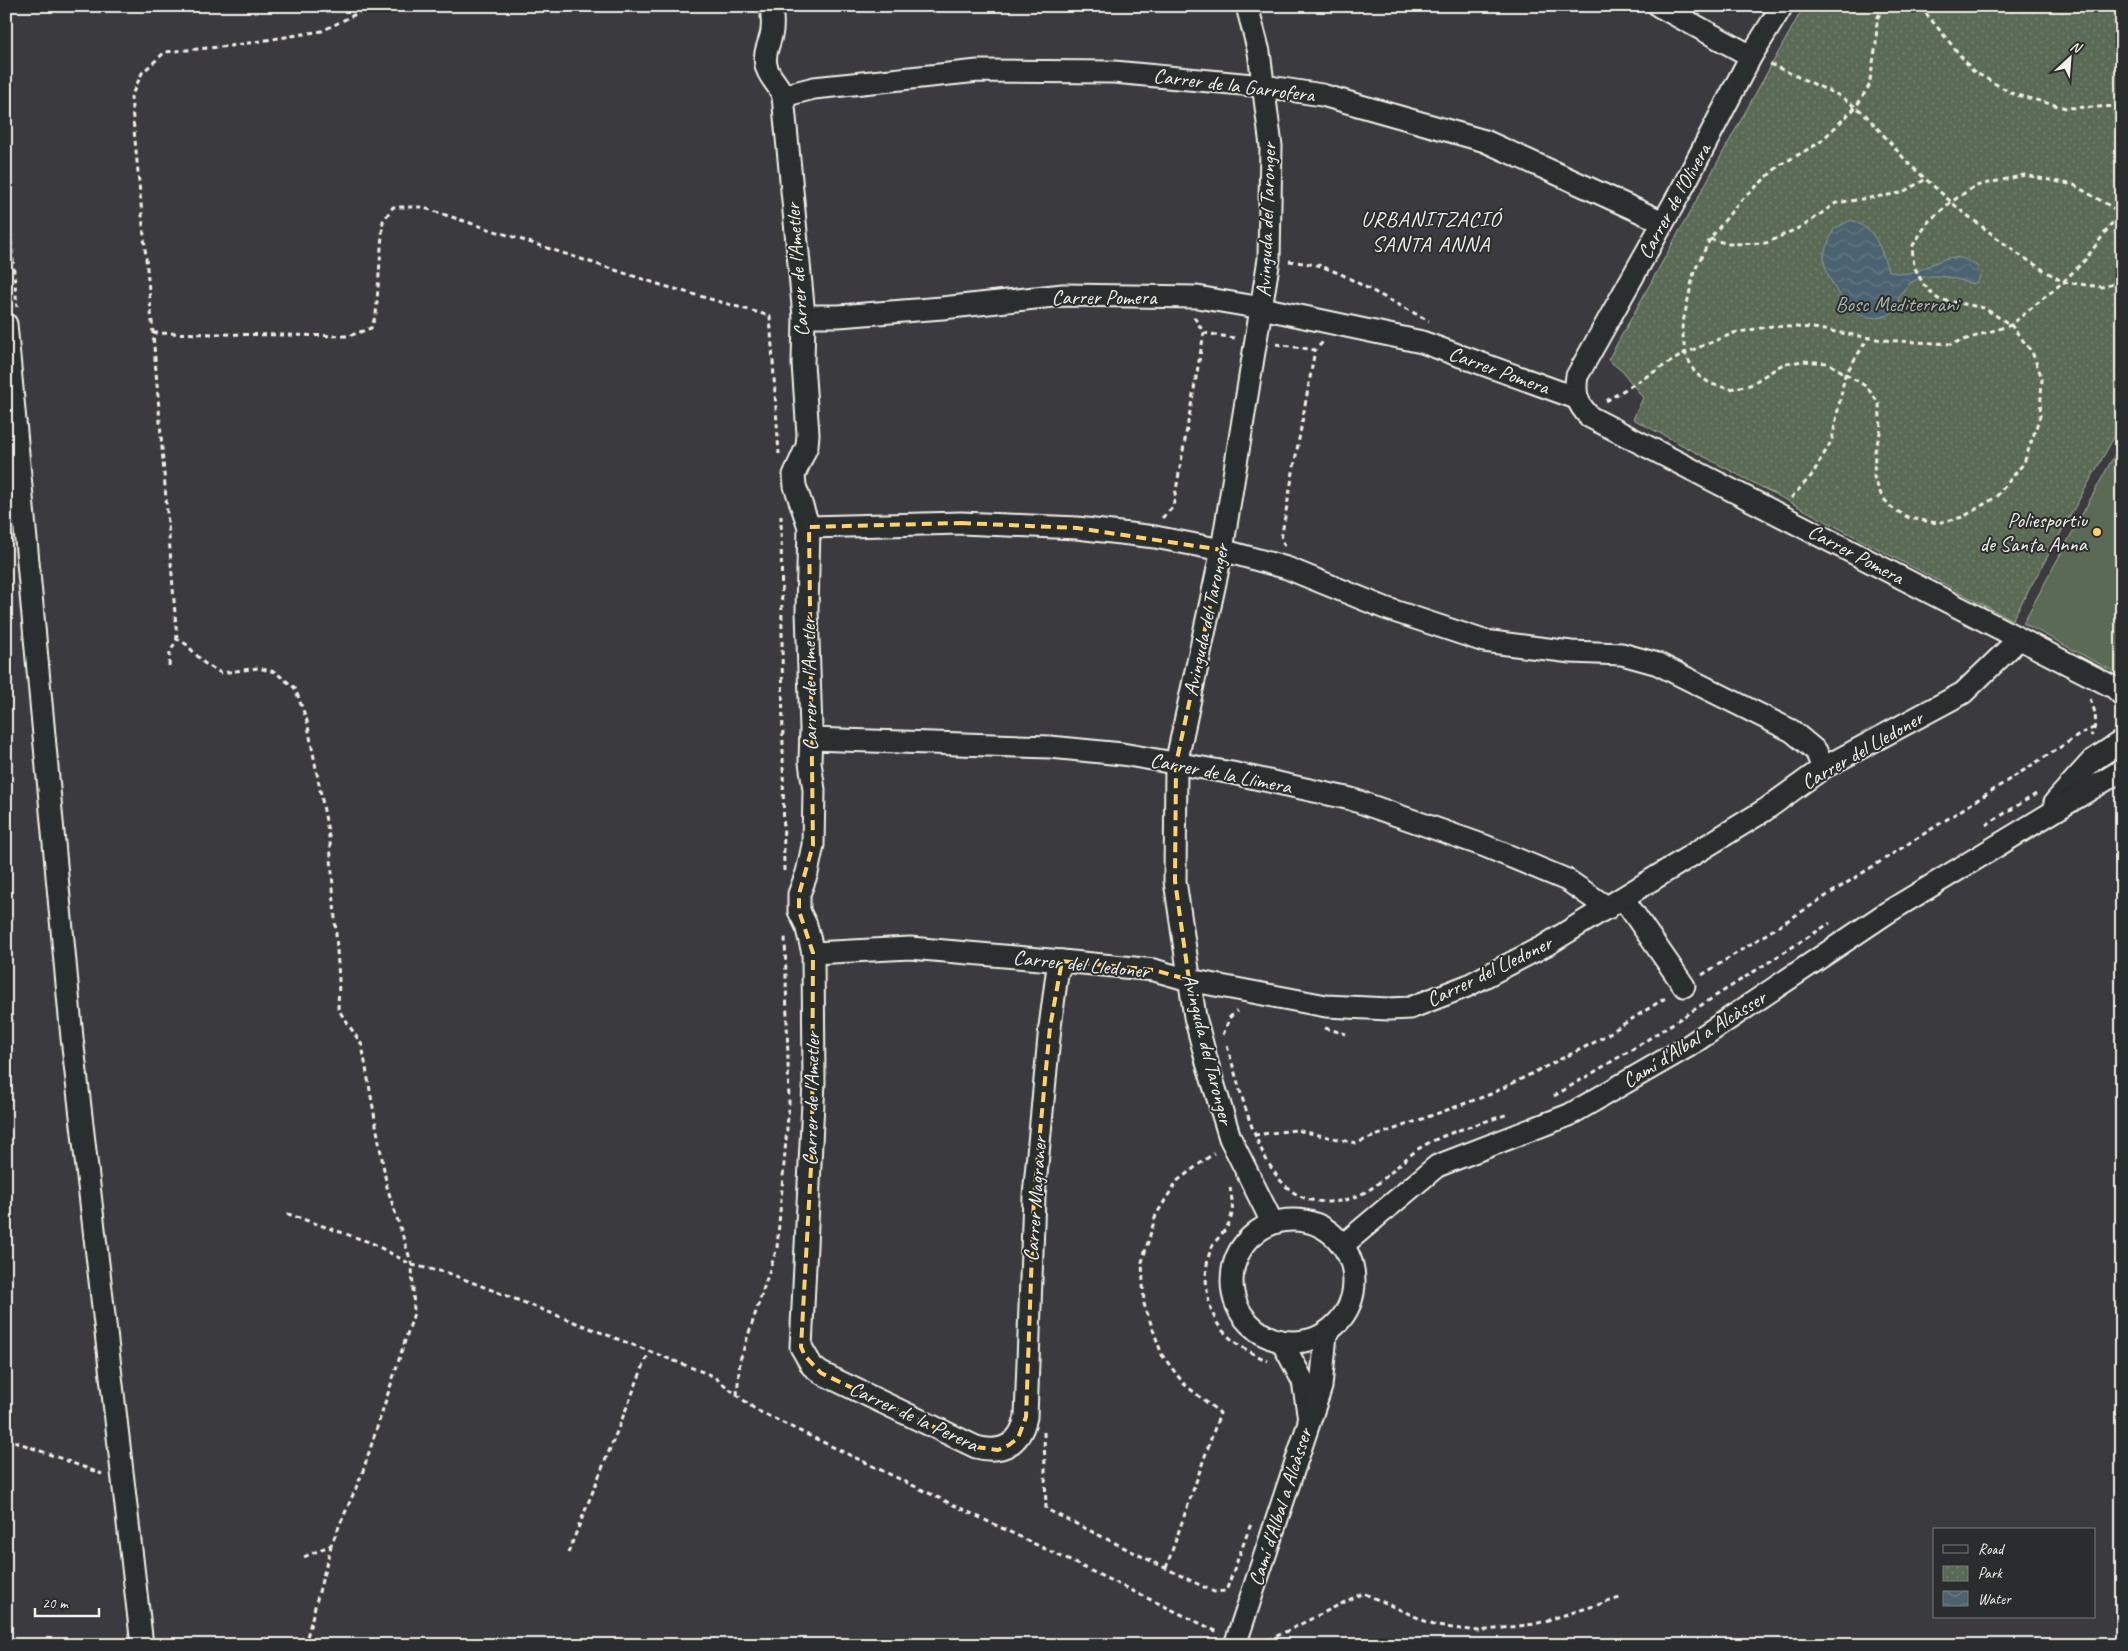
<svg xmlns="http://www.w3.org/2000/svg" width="2128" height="1651" font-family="Caveat,sans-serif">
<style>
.grass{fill:#5a6b55;stroke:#a7ae9e}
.park{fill:url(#park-dots);stroke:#a7ae9e}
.water{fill:url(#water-waves);stroke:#8f9b9f}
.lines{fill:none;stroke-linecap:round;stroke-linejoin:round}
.minor-casing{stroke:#f4f1e8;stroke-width:25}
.path{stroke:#f4f1e8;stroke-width:3;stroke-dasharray:5 4;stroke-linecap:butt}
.minor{stroke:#2a2d2e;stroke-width:21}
.marked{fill:none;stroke:#ffd166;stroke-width:4;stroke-dasharray:10 6;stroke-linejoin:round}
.poi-dot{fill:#ffd166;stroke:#2a2d2e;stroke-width:2}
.labels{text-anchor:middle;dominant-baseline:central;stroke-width:4;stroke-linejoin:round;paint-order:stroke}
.street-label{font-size:21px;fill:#f4f1e8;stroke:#2a2d2e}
.park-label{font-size:21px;fill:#afb5a6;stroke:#2a2d2e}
.poi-label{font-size:21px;fill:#f4f1e8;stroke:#2a2d2e;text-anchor:end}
.neighbourhood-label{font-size:22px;letter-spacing:1px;fill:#f4f1e8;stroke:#2a2d2e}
</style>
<defs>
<pattern id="park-dots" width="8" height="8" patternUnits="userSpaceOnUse" patternTransform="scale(1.25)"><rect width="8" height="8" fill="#5a6b55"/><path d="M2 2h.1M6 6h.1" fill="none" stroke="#72816d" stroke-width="1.8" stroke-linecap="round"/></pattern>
<pattern id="water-waves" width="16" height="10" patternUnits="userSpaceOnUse" patternTransform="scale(1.25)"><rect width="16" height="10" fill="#4c626f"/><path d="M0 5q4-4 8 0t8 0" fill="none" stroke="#667984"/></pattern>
</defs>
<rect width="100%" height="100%" fill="#3b3a3f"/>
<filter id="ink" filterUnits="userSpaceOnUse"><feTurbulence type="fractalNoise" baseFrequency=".02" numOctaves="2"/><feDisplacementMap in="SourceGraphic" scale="10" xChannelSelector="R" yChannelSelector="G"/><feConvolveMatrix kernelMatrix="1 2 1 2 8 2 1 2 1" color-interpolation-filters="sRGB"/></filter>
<g filter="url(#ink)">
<!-- grass -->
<path class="grass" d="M2122,441V676L2023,623Z"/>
<!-- park -->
<path class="park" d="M1804,6H2122V423L2012,620L1633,419L1643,398L1622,371L1608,360Z"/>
<!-- water -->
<path class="water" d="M1851,220C1877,230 1879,245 1888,270C1917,284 1937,252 1960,258C1966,259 1973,264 1978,267L1980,276L1978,282L1972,284C1950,276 1918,268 1902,292C1895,303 1899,313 1882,317C1855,324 1824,281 1824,257C1824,249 1831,237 1834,229Z"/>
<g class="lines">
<!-- minor casing -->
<g class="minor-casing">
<g id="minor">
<path d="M771,6C772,14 773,22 772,30C771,42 763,52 766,65C768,77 779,84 783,96L804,316L803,364L808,434L807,446L794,475L795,486L809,527L807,611L811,729L810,762L814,790L813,845L807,873L799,894V911L806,925L813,953L814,1082L801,1347L812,1366L821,1373L976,1447C1003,1454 1020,1444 1026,1417L1034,1196L1050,1027L1057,974L1062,961"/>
<path d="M1247,6L1259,52L1271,146L1269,259L1222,550L1176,764L1175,881L1195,1017L1208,1066L1230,1138L1272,1222"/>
<path d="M1659,6L1751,56"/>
<path d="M1782,6L1751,56L1682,189L1577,376C1574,393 1577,404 1590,417L2115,688L2122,695"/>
<path d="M783,96L814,88L978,71L1114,72L1263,86L1322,95L1485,141L1663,222"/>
<path d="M804,316H839L942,308L1063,295L1197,297L1262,308L1422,342L1576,398"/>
<path d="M6,324L72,1038L142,1645"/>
<path d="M809,527L961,523L1077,528L1155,537L1222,550L1287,568L1385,608L1484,641L1571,652L1622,654L1658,664L1792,731L1816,751L1823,768"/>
<path d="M811,739L1050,747L1122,754L1232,773L1351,799L1485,846L1567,880L1608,908"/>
<path d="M2055,802L2092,761L2122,741"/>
<path d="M1623,898L1684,986"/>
<path d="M813,953L910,948L1062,961L1154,970L1189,980L1326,1006L1389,1009L1410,1008L1467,986L1546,945L1765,810L1823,768L1963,693L2019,639"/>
<circle cx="1293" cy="1281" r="61"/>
<path d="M1343,1245L1437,1166L1569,1115L1687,1047L1888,912L2122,770"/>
<path d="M1282,1342L1303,1381L1309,1419"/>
<path d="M1235,1645L1321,1387L1326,1334"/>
</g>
</g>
<!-- path -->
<g class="path">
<path d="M1884,6L1877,19L1876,45L1869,86L1856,107L1819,143L1780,165L1739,202L1710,239L1694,272L1682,327L1685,353L1695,373L1711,384L1730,389L1750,385L1783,364L1804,361L1828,363L1867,387L1879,404L1881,429L1875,451L1874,477L1882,497L1892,508L1909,518L1937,523L1963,517L1996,497L2024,463L2040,416L2042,378L2032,352L2011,325L1984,308L1938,299L1923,284L1914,266L1912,247L1928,222L1951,202L1975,186L2025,175L2074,185L2122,213"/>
<path d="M1920,6L1973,71L2013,94L2066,108L2122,106"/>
<path d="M1770,64L1840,96L1864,113L1910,165L1959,209L2018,254L2063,282L2102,287L2122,282"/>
<path d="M6,178L17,307"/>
<path d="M1710,239L1729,244L1766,243L1805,225L1836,203L1901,193L1926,179"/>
<path d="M1289,261L1318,265L1341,274L1429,321"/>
<path d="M1194,317L1204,333L1235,338"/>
<path d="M153,333L349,336L371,328L376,315L383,221L393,207H421L661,285L770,316L779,454"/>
<path d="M1276,344L1315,350L1323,342"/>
<path d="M1606,401L1685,353L1734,333L1772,326L1813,328L1882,340L1951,344L2011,325L2063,282L2085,260L2121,211"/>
<path d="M1791,498L1812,475L1832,440L1845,375L1868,338"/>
<path d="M781,515L784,871"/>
<path d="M1162,518L1173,507L1204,333"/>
<path d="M1285,546L1281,539L1315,350"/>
<path d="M177,639L153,333L131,97L142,73L165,52L230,46L322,31L372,6"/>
<path d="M169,666L170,652L177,639L186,644L204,663L221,673L258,668L275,672L295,688L307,721L330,842L339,980L338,1009L362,1045L387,1187L412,1265L372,1243L285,1213"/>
<path d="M2090,699C2096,712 2098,723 2091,736"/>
<path d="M1986,825L2036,794"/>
<path d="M1702,975L2084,732L2096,727"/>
<path d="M1325,1028L1346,1034"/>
<path d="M1223,1035L1230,1017L1237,1011"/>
<path d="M1227,1046C1240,1087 1255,1159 1288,1188C1303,1202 1329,1205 1349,1199C1380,1190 1397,1162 1423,1146C1449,1131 1480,1124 1508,1114"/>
<path d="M1554,1096L1631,1050L1830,923"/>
<path d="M1254,1135L1296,1130L1356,1143L1491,1094L1595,1042L1667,997"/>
<path d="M1230,1187C1232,1200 1235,1213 1228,1225C1224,1233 1216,1239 1212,1247C1201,1270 1206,1312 1223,1331C1236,1345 1251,1353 1268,1361"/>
<path d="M737,1395L740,1360L777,1248L789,1104L785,935"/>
<path d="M1044,1432L1046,1509L1214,1592L1226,1591L1252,1521"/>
<path d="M6,1438L102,1474"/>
<path d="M568,1553L649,1352"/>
<path d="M304,1557L331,1545L362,1474L414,1313L412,1265L448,1273L713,1376L756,1410L1218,1632"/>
<path d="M1166,1568L1220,1413L1184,1384L1162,1355L1144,1304L1142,1262L1156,1215L1177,1181L1214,1153"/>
<path d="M1259,1640L1271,1639L1363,1593L1436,1626L1479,1631L1535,1624L1620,1598"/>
<path d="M305,1645L331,1546"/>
</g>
<!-- minor -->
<use href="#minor" class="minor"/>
</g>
</g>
<!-- marked area -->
<path class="marked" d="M961,523L1077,528L1222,550L1176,764L1175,881L1189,980L1154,970L1062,961L1050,1027L1034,1196L1026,1417L1018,1438L1009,1445L998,1450L976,1447L821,1373L805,1356L801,1347L812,1149L813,953L799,911V894L813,845L809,527Z"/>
<!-- markers -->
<circle class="poi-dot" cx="2097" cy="532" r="5"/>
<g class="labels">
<!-- street labels -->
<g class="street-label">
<text transform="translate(1234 85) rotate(7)">Carrer de la Garrofera</text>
<text transform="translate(1674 201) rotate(-61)">Carrer de l'Olivera</text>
<text transform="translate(1266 220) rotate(-88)">Avinguda del Taronger</text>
<text transform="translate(797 270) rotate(-94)">Carrer de l'Ametler</text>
<text x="1104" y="297">Carrer Pomera</text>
<text transform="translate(1499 370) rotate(20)">Carrer Pomera</text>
<text transform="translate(1856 554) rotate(28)">Carrer Pomera</text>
<text transform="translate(1206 620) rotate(-78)">Avinguda del Taronger</text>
<text transform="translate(809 684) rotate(-91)">Carrer de l'Ametler</text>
<text transform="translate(1862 750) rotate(-30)">Carrer del Lledoner</text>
<text transform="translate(1221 773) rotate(11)">Carrer de la Llimera</text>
<text transform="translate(1081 964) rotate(6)">Carrer del Lledoner</text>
<text transform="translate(1489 971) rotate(-26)">Carrer del Lledoner</text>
<text transform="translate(1694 1039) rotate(-32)">Camí d'Albal a Alcàsser</text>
<text transform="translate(1208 1049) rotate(76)">Avinguda del Taronger</text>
<text transform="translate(811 1099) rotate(-89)">Carrer de l'Ametler</text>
<text transform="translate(1035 1199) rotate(-86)">Carrer Magraner</text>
<text transform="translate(914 1416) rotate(25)">Carrer de la Perera</text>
<text transform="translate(1280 1507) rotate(-72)">Camí d'Albal a Alcàsser</text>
</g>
<!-- park labels -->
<g class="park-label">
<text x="1897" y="304">Bosc Mediterrani</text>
</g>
<!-- poi labels -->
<g class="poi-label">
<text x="2087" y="520">Poliesportiu<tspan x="2087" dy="24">de Santa Anna</tspan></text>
</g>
<!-- neighbourhood labels -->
<g class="neighbourhood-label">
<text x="1431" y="219">URBANITZACIÓ<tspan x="1431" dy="25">SANTA ANNA</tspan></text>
</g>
</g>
<!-- margin -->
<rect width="2128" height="1651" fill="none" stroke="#2a2d2e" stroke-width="25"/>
<rect x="12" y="12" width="2103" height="1626" fill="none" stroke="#f4f1e8" stroke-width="2" filter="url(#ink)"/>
<!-- legend -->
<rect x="1933" y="1528" width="162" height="90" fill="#2a2d2e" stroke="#7b7b78"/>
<rect x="1943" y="1545" width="25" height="8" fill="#2a2d2e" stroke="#7b7b78"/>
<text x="1978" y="1554" font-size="15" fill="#f4f1e8">Road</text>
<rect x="1943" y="1566" width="25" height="15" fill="url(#park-dots)" stroke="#7b7b78"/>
<text x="1978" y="1578" font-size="15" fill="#f4f1e8">Park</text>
<rect x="1943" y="1591" width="25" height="15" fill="url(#water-waves)" stroke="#7b7b78"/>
<text x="1978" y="1604" font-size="15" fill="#f4f1e8">Water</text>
<!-- north arrow -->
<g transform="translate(2070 58) rotate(26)" stroke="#2a2d2e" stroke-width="4" paint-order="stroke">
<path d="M0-4L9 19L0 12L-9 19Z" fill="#f4f1e8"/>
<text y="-8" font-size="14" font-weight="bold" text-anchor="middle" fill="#f4f1e8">N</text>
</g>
<!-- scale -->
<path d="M35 1608v8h64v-8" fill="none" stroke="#f4f1e8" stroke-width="2.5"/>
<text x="42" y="1608" font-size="15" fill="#f4f1e8" stroke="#2a2d2e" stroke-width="4" paint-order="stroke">20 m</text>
</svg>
